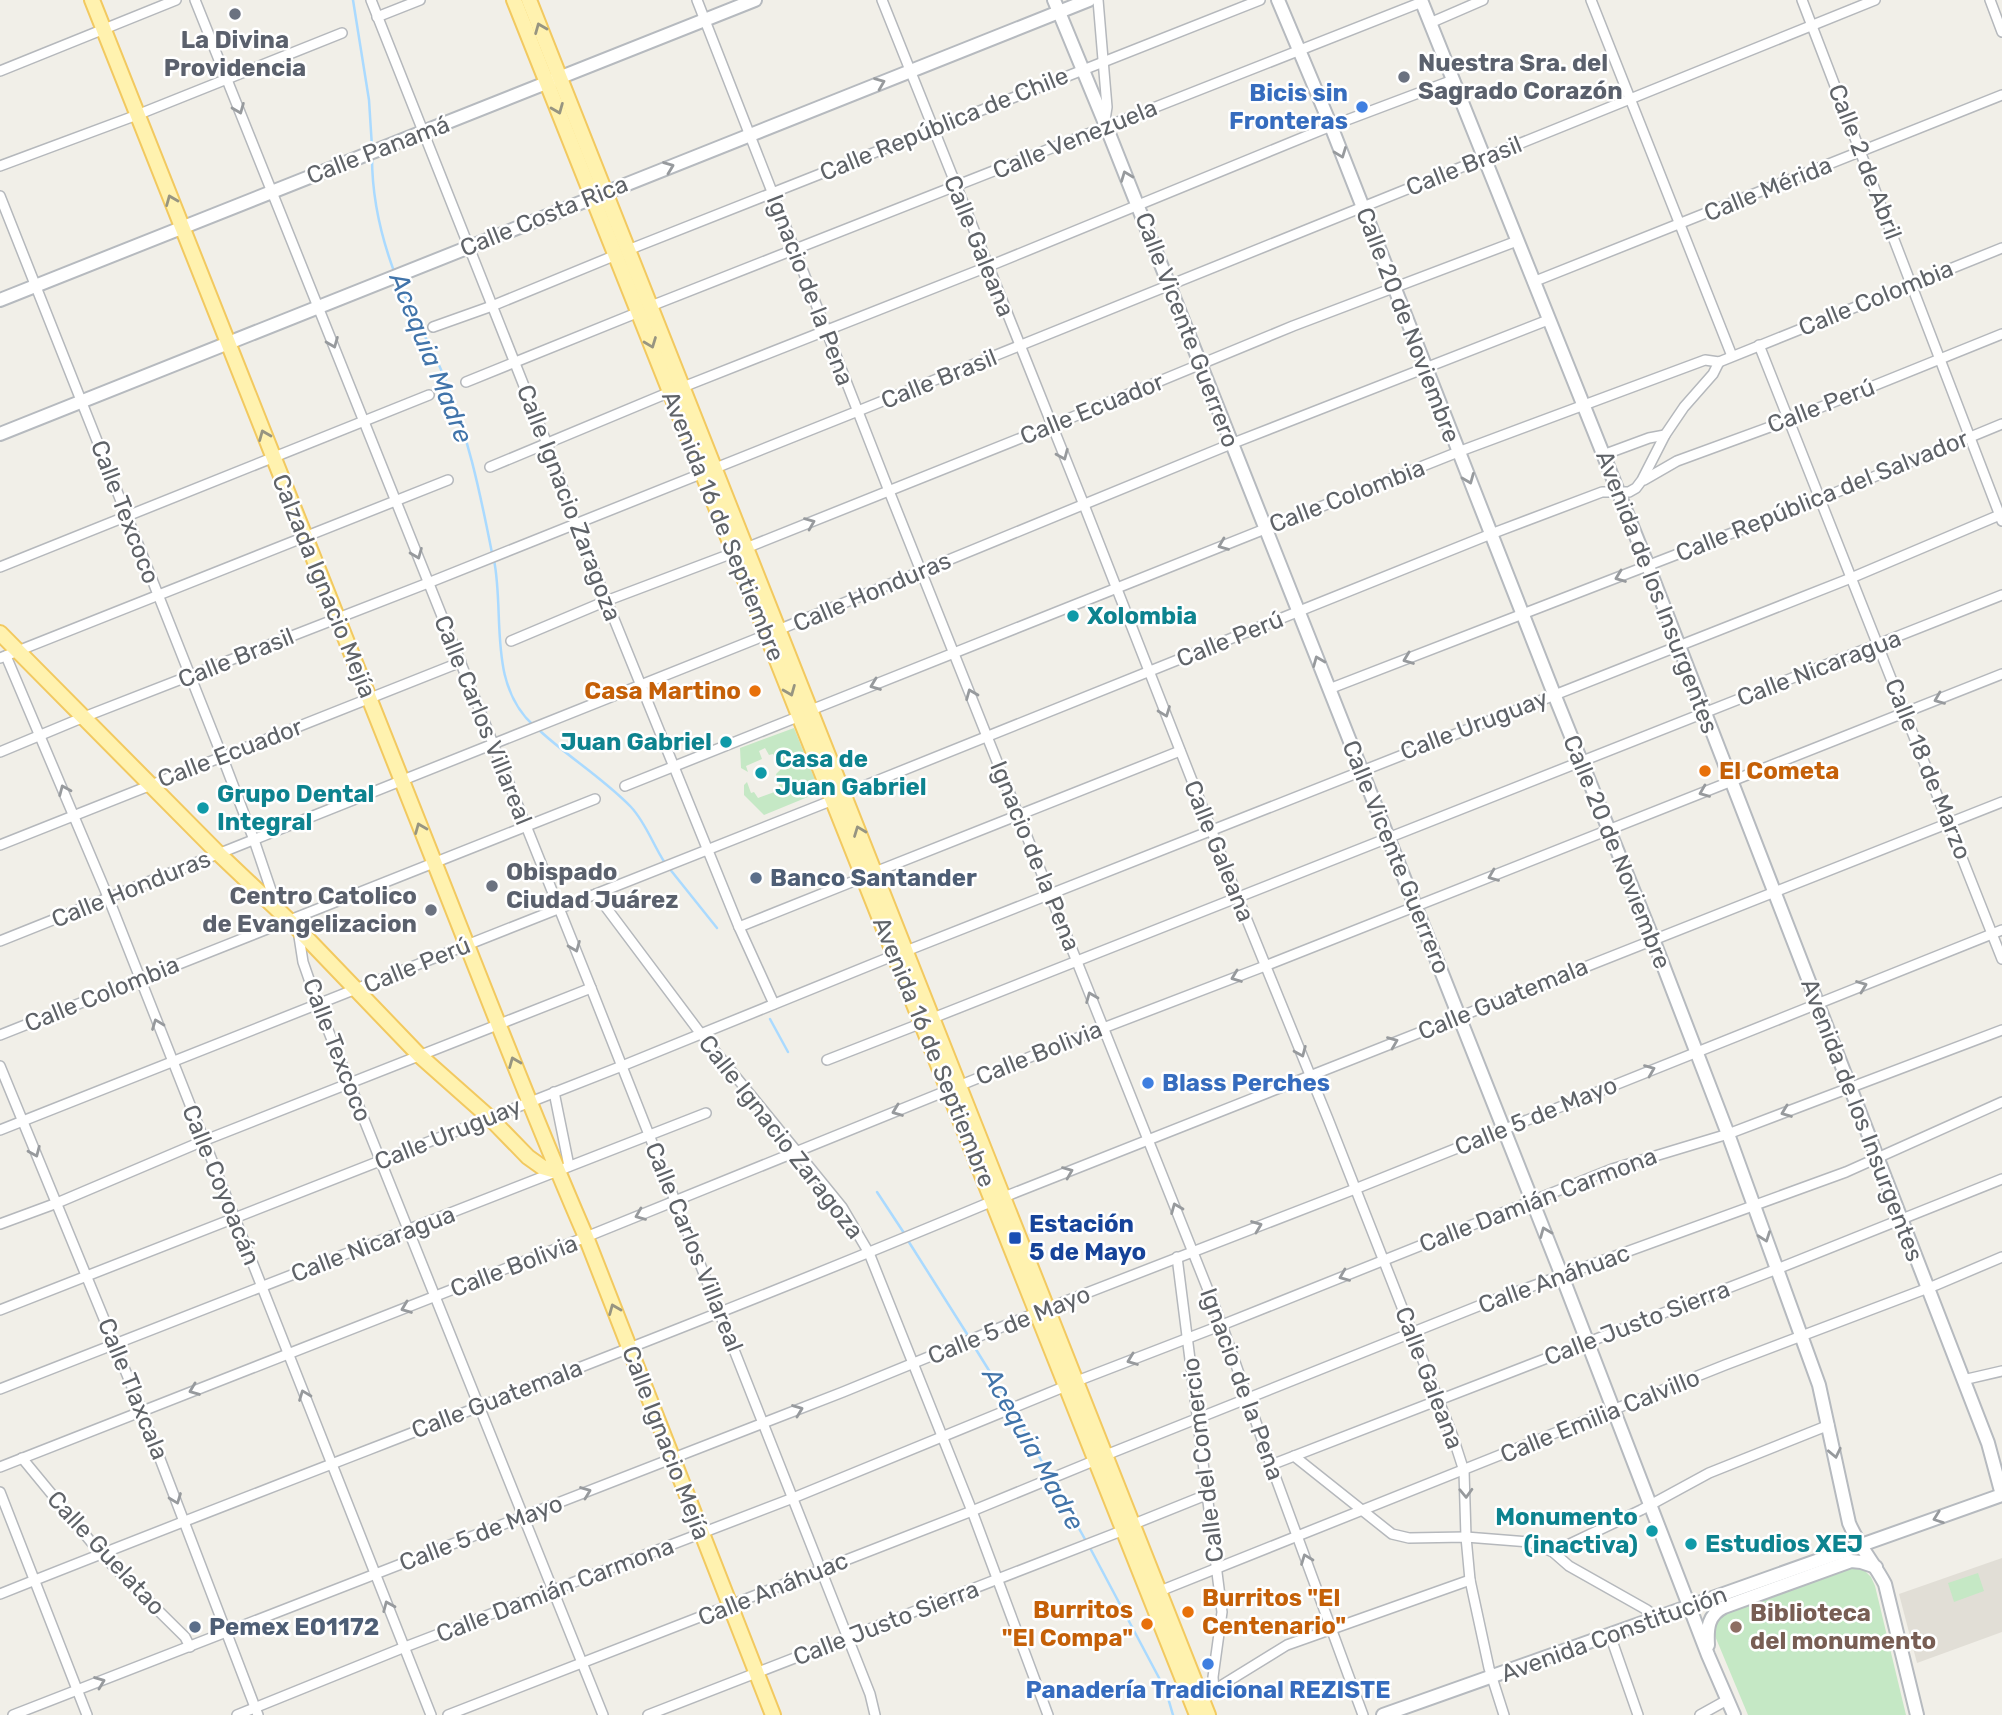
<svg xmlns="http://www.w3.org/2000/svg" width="2002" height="1715" font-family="Rubik,sans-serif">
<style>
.education{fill:#e1ded6}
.green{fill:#c5e8c5}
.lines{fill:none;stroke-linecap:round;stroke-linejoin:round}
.stream{stroke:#aadaff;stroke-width:2.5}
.street-casing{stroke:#b5b8bc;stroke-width:12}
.secondary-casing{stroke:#b6babf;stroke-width:16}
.primary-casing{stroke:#f2c960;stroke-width:18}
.street{stroke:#fff;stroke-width:9}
.secondary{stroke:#fff;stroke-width:12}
.primary{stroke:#fff2af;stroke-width:14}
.oneway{stroke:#979581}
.oneway2{stroke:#979a9d}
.worship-dot{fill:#6b7280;stroke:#fff;stroke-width:2.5}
.shop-dot{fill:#3f7fe0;stroke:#fff;stroke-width:2.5}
.culture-dot{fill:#0f9aa8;stroke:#fff;stroke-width:2.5}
.food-dot{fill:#e8710a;stroke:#fff;stroke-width:2.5}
.service-dot{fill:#5c6f8a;stroke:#fff;stroke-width:2.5}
.transit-dot{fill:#1a4fb4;stroke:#fff;stroke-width:2.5}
.education-dot{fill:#8d6e63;stroke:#fff;stroke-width:2.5}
.labels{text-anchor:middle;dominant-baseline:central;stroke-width:5;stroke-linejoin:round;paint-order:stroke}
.worship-label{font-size:24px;font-weight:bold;fill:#5b616d;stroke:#fff;text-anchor:start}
.shop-label{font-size:24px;font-weight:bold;fill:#366cbe;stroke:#fff;text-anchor:end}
.street-label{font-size:24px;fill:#5f6368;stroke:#fff}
.culture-label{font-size:24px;font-weight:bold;fill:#0d838f;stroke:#fff;text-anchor:start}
.food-label{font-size:24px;font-weight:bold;fill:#c56008;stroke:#fff;text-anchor:end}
.service-label{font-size:24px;font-weight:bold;fill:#4e5e75;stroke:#fff;text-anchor:start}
.transit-label{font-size:24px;font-weight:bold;fill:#164399;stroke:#fff;text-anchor:start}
.education-label{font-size:24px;font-weight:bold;fill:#785e54;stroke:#fff;text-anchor:start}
.water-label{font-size:26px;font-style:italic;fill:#4174aa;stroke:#fff}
</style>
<rect width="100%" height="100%" fill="#f1efe8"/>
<!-- education -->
<path class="education" d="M2002,1558V1632L1917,1663L1899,1594Z"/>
<!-- green -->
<g class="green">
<path d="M794,728L820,792L764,815L744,795V785L747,782L751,793L754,792L758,798L780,790L776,774L782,768L778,759L776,760L773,754L769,755L765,748L759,751L762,759L746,766L748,772L741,768L740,748Z"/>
<path d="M1847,1568L1864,1570L1871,1577L1875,1586L1906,1715H1748L1715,1636C1714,1625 1716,1620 1724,1612Z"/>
<path d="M1978,1573L1984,1591L1954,1602L1948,1583Z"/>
</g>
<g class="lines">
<!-- stream -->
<g class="stream">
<path d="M353,0L369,100L372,147"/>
<path d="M372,157C372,197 381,237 395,274"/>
<path d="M398,280C410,312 429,341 442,372C467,430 480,492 492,553"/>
<path d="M494,560C505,615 487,684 534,726"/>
<path d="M539,730C568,757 603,778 631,807C646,823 653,845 665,863"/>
<path d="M669,868L717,928"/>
<path d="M770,1019L788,1052"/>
<path d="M877,1192L904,1233"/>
<path d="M907,1239L969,1337"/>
<path d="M972,1343L1011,1406"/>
<path d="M1014,1412L1050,1476"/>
<path d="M1053,1482L1086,1541"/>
<path d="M1089,1546L1166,1691L1173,1715"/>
</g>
<!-- street casing -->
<g class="street-casing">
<g id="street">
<path d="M195,0L591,988L870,1694L875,1715"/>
<path d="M371,0L547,444L575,523L739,927L774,1004"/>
<path d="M697,0L889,491L1222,1325L1271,1465L1363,1715"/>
<path d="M882,0L1084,505L1238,898L1328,1119L1453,1437L1464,1471L1466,1537L1470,1580L1489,1668L1504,1715"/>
<path d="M1098,0L1107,107L1105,120"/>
<path d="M1591,0L1732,356"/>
<path d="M1802,0L2002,521"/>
<path d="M1990,0L2002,32"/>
<path d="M377,17L420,0"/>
<path d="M1430,23L1483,0"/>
<path d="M0,71L176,0"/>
<path d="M0,166L137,115L342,33"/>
<path d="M0,196L222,756L254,840L276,905"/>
<path d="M628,250L1260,0"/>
<path d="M1533,282L2002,95"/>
<path d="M651,306L1422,2"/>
<path d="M433,327L492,306L616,255"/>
<path d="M1759,345L2002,959"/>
<path d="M466,382L639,312"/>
<path d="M683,387L987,267L1331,126L1453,80"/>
<path d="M1603,455L1649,438L1665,435"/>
<path d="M490,467L670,392"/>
<path d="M1644,480L1677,461L1789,420L2002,334"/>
<path d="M746,548L1051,426L1293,326L1517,241"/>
<path d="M0,567L429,395"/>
<path d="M511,641L606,601L733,553"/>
<path d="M6,656L108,897L431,1715"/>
<path d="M0,658L448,480"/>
<path d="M1329,689L1820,499L2002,424"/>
<path d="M811,710L1458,452L1705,360L1719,362L2002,248"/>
<path d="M0,752L84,717L428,583L858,411L1875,0"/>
<path d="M625,786L800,716"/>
<path d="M844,794L1491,534L1602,492H1629L1636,488L1642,480L1665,435L1684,407L1713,374L1719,362"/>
<path d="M0,845L461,662"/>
<path d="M875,872L1180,751"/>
<path d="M596,894L701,1034L842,1207L869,1253L972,1511L1048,1715"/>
<path d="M739,927L864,877"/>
<path d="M298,930L303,962L318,1005L603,1715"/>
<path d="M0,941L756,639L1231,444L1548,320"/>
<path d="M906,951L1851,578L2002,514"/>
<path d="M933,1018L2002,595"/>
<path d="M0,1035L595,799"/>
<path d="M827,1060L922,1023"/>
<path d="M0,1066L139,1404L258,1715"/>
<path d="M554,1092L569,1166"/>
<path d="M0,1130L833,800"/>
<path d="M1004,1197L2002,802"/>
<path d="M0,1224L57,1203L203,1141L591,988"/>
<path d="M1177,1257L1222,1612L1213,1677L1214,1690L1201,1696"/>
<path d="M0,1310L622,1066L895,955"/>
<path d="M1963,1380L2002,1371"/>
<path d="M1077,1381L1222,1325L1612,1169L1728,1134L2002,1030"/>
<path d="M0,1389L706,1113"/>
<path d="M1106,1455L1486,1303L1846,1172L2002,1102"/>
<path d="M1294,1456L1392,1534L1409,1538L1466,1537L1530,1542L1553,1552L1569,1566L1647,1610L1657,1618"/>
<path d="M22,1458L101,1554L185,1637L190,1647"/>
<path d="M1271,1465L1777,1269L2002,1179"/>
<path d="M0,1467L586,1237L1072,1040L1265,966L2002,674"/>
<path d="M0,1492L87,1715"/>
<path d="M1134,1524L1206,1495"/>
<path d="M1553,1552L1641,1510L1709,1473L1829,1425"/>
<path d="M1160,1591L1725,1365L1936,1285L2002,1257"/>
<path d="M0,1594C331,1462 664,1339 993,1201"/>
<path d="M1610,1635L1638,1715"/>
<path d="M1214,1690L1287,1645L1470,1580"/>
<path d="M13,1715L843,1392L1048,1308L1355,1189L2002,930"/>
<path d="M237,1715L405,1647L793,1498L1066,1386"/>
<path d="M448,1715L972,1511L1096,1460"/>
<path d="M648,1715L1124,1530"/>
<path d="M1700,1715L1727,1700"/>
</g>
</g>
<!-- secondary casing -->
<g class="secondary-casing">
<g id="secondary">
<path d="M1054,0L1106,126L1562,1276L1708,1655L1734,1715"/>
<path d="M1278,0L1331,126L1554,694L1653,939L1728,1134L1819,1385L1849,1523C1858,1545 1874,1563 1885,1584L1917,1715"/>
<path d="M0,300L755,0"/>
<path d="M0,434L1089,0"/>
<path d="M1708,1645C1707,1628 1708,1615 1724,1607L1851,1561L1861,1562L1876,1567"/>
<path d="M1383,1715L2002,1495L1988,1443L1648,566L1421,0"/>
</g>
</g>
<!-- primary casing -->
<g class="primary-casing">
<g id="primary">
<path d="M92,0C207,286 318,573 433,859C483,985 532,1113 586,1237L773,1715"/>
<path d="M514,0L1197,1715"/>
<path d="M529,0L1208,1715"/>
<path d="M0,633L219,854L298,929L419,1055L490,1118L528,1157L542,1167L556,1171"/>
</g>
</g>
<!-- street -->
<use href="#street" class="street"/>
<!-- secondary -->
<use href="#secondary" class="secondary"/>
<!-- primary -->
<use href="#primary" class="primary"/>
</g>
<!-- one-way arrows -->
<defs><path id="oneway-chevron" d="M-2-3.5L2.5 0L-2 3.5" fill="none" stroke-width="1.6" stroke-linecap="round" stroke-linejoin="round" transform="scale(1.75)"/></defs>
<g class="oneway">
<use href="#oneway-chevron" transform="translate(540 28) rotate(-112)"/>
<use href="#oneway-chevron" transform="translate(558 109) rotate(68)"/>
<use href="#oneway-chevron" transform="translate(171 200) rotate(-112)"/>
<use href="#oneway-chevron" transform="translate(651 343) rotate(69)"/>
<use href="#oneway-chevron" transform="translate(264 435) rotate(-112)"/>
<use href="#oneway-chevron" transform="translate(790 691) rotate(68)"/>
<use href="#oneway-chevron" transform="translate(420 828) rotate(-112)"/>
<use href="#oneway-chevron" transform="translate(859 831) rotate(-111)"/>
<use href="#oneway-chevron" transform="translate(514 1062) rotate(-112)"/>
<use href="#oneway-chevron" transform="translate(614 1309) rotate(-112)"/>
</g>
<g class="oneway2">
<use href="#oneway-chevron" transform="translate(880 83) rotate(-22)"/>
<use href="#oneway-chevron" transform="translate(239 109) rotate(68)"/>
<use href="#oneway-chevron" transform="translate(1341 153) rotate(69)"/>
<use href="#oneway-chevron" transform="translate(669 167) rotate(-21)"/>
<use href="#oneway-chevron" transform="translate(1126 176) rotate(-111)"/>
<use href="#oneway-chevron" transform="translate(333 343) rotate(68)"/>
<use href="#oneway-chevron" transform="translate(1063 455) rotate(67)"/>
<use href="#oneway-chevron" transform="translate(1469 479) rotate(68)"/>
<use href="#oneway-chevron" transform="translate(810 523) rotate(-22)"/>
<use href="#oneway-chevron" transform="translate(1223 545) rotate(158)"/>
<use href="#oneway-chevron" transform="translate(417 554) rotate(68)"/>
<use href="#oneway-chevron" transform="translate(1620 577) rotate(159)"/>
<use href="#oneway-chevron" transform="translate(1408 659) rotate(159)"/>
<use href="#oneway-chevron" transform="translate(1318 661) rotate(-112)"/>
<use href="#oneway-chevron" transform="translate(875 685) rotate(159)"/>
<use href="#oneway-chevron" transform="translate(971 694) rotate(-112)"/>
<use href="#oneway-chevron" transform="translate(1939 699) rotate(158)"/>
<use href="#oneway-chevron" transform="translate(1165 712) rotate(69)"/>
<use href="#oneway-chevron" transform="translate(64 790) rotate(-113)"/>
<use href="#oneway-chevron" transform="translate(1704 792) rotate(158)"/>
<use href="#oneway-chevron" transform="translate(1493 876) rotate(158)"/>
<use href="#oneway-chevron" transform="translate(575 947) rotate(68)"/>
<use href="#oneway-chevron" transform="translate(1236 977) rotate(159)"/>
<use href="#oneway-chevron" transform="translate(1862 986) rotate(-21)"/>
<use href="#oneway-chevron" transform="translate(1091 997) rotate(-112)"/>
<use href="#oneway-chevron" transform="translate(157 1024) rotate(-111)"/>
<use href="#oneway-chevron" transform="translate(1393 1042) rotate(-22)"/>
<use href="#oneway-chevron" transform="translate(1301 1052) rotate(67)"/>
<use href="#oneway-chevron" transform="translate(1650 1070) rotate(-22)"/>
<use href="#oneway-chevron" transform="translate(897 1111) rotate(159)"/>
<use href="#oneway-chevron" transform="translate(1786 1112) rotate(159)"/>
<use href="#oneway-chevron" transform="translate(35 1152) rotate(67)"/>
<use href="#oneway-chevron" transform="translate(1068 1172) rotate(-22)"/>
<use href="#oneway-chevron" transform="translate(1176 1208) rotate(-112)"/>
<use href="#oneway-chevron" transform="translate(640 1215) rotate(158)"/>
<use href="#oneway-chevron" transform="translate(1257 1226) rotate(-21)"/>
<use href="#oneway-chevron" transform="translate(1545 1232) rotate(-112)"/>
<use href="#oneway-chevron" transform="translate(1765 1237) rotate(70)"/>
<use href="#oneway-chevron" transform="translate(1344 1276) rotate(158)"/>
<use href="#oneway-chevron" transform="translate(406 1308) rotate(159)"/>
<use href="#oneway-chevron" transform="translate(1132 1360) rotate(159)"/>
<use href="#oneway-chevron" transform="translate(194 1390) rotate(159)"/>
<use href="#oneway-chevron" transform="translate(304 1395) rotate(-111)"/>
<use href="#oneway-chevron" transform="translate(798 1410) rotate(-21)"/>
<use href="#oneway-chevron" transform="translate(1835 1453) rotate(78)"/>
<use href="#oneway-chevron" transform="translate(586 1492) rotate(-21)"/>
<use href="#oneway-chevron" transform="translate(1466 1493) rotate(88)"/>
<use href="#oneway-chevron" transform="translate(176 1499) rotate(69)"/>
<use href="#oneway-chevron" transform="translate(1938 1518) rotate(160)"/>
<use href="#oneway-chevron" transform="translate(1306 1559) rotate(-111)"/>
<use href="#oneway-chevron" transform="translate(388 1606) rotate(-113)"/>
<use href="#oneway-chevron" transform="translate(100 1682) rotate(-21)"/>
</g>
<!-- markers -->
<g class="worship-dot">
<circle cx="235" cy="14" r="7"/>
<circle cx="1404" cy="77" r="7"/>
<circle cx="492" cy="886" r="7"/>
<circle cx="431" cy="910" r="7"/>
</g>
<g class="shop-dot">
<circle cx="1362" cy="107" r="7"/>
<circle cx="1148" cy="1083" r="7"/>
<circle cx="1208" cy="1664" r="7"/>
</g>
<g class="culture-dot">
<circle cx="1073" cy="616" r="7"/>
<circle cx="726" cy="742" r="7"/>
<circle cx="761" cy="773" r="7"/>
<circle cx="203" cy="808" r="7"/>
<circle cx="1652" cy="1531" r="7"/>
<circle cx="1691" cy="1544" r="7"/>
</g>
<g class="food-dot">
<circle cx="755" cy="691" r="7"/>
<circle cx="1705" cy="771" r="7"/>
<circle cx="1188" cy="1612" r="7"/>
<circle cx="1147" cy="1624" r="7"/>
</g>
<g class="service-dot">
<circle cx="756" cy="878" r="7"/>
<circle cx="195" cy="1627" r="7"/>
</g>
<rect class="transit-dot" x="1008" y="1231" width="14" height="14" rx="3.5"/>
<circle class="education-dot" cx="1736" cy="1627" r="7"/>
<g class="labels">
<!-- worship labels -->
<g class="worship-label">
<text x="235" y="40" text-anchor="middle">La Divina<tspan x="235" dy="28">Providencia</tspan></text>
<text x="1418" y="63">Nuestra Sra. del<tspan x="1418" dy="28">Sagrado Corazón</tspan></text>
<text x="506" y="872">Obispado<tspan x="506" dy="28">Ciudad Juárez</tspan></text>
<text x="417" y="896" text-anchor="end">Centro Catolico<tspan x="417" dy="28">de Evangelizacion</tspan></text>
</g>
<!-- shop labels -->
<g class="shop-label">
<text x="1348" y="93">Bicis sin<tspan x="1348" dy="28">Fronteras</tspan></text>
<text x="1162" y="1083" text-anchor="start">Blass Perches</text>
<text x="1208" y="1690" text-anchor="middle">Panadería Tradicional REZISTE</text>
</g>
<!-- street labels -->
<g class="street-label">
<text transform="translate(944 124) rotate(-22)">Calle República de Chile</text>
<text transform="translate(1075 139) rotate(-22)">Calle Venezuela</text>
<text transform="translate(378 150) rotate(-21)">Calle Panamá</text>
<text transform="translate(1865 162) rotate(69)">Calle 2 de Abril</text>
<text transform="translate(1464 166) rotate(-22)">Calle Brasil</text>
<text transform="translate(1768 189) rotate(-22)">Calle Mérida</text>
<text transform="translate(544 216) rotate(-22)">Calle Costa Rica</text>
<text transform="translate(979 246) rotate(68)">Calle Galeana</text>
<text transform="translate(810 290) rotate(69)">Ignacio de la Pena</text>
<text transform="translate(1876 298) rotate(-22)">Calle Colombia</text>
<text transform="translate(1408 325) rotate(69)">Calle 20 de Noviembre</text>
<text transform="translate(1187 330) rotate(69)">Calle Vicente Guerrero</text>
<text transform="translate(939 379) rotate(-22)">Calle Brasil</text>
<text transform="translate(1821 406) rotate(-21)">Calle Perú</text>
<text transform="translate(1092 409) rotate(-22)">Calle Ecuador</text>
<text transform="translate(1347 496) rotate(-21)">Calle Colombia</text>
<text transform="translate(1822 496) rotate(-22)">Calle República del Salvador</text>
<text transform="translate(569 503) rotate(69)">Calle Ignacio Zaragoza</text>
<text transform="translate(125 512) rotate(69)">Calle Texcoco</text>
<text transform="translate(723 526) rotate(68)">Avenida 16 de Septiembre</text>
<text transform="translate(324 586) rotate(68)">Calzada Ignacio Mejía</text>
<text transform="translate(872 592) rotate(-23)">Calle Honduras</text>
<text transform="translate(1657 592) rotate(69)">Avenida de los Insurgentes</text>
<text transform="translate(1230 639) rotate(-22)">Calle Perú</text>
<text transform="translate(236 658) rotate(-22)">Calle Brasil</text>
<text transform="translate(1819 668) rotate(-21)">Calle Nicaragua</text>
<text transform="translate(483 720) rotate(68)">Calle Carlos Villareal</text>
<text transform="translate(1474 725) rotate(-21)">Calle Uruguay</text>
<text transform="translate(230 753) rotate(-21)">Calle Ecuador</text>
<text transform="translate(1928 769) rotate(68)">Calle 18 de Marzo</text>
<text transform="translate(1219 851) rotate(68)">Calle Galeana</text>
<text transform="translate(1617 852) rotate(68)">Calle 20 de Noviembre</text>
<text transform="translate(1035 856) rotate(68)">Ignacio de la Pena</text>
<text transform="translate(1396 857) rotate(68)">Calle Vicente Guerrero</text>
<text transform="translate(131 889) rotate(-22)">Calle Honduras</text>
<text transform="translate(417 965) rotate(-22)">Calle Perú</text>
<text transform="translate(102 994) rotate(-22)">Calle Colombia</text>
<text transform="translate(1503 999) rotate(-22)">Calle Guatemala</text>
<text transform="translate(337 1050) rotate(69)">Calle Texcoco</text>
<text transform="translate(934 1052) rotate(68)">Avenida 16 de Septiembre</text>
<text transform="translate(1039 1053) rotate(-22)">Calle Bolivia</text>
<text transform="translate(1536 1116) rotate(-22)">Calle 5 de Mayo</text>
<text transform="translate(1862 1120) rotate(69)">Avenida de los Insurgentes</text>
<text transform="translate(448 1134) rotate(-22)">Calle Uruguay</text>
<text transform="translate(781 1137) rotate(52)">Calle Ignacio Zaragoza</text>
<text transform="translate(221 1185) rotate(68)">Calle Coyoacán</text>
<text transform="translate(1538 1200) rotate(-21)">Calle Damián Carmona</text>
<text transform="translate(373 1244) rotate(-21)">Calle Nicaragua</text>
<text transform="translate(694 1247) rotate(68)">Calle Carlos Villareal</text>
<text transform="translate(514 1266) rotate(-21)">Calle Bolivia</text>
<text transform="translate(1554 1279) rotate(-20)">Calle Anáhuac</text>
<text transform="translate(1637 1323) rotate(-21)">Calle Justo Sierra</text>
<text transform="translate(1009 1325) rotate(-22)">Calle 5 de Mayo</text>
<text transform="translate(1429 1378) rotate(69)">Calle Galeana</text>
<text transform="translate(1242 1384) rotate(70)">Ignacio de la Pena</text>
<text transform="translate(133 1389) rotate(68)">Calle Tlaxcala</text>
<text transform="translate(497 1399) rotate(-21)">Calle Guatemala</text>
<text transform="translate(1600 1416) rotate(-22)">Calle Emilia Calvillo</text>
<text transform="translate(666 1443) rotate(69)">Calle Ignacio Mejía</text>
<text transform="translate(1203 1460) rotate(-97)">Calle del Comercio</text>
<text transform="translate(481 1533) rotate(-21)">Calle 5 de Mayo</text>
<text transform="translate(106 1553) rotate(47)">Calle Guelatao</text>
<text transform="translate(773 1589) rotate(-22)">Calle Anáhuac</text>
<text transform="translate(555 1590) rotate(-21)">Calle Damián Carmona</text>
<text transform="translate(886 1623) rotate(-21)">Calle Justo Sierra</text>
<text transform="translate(1614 1634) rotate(-20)">Avenida Constitución</text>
</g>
<!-- culture labels -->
<g class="culture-label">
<text x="1087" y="616">Xolombia</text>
<text x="712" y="742" text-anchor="end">Juan Gabriel</text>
<text x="775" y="759">Casa de<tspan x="775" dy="28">Juan Gabriel</tspan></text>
<text x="217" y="794">Grupo Dental<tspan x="217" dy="28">Integral</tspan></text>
<text x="1638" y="1517" text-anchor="end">Monumento<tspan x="1638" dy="28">(inactiva)</tspan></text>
<text x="1705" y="1544">Estudios XEJ</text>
</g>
<!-- food labels -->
<g class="food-label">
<text x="741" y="691">Casa Martino</text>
<text x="1719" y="771" text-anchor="start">El Cometa</text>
<text x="1202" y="1598" text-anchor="start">Burritos "El<tspan x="1202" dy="28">Centenario"</tspan></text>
<text x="1133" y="1610">Burritos<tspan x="1133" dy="28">"El Compa"</tspan></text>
</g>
<!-- service labels -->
<g class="service-label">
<text x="770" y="878">Banco Santander</text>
<text x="209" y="1627">Pemex E01172</text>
</g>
<!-- transit labels -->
<g class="transit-label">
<text x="1029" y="1224">Estación<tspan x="1029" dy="28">5 de Mayo</tspan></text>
</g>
<!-- education labels -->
<g class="education-label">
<text x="1750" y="1613">Biblioteca<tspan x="1750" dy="28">del monumento</tspan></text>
</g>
<!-- water labels -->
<g class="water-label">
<text transform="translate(431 358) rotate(68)">Acequia Madre</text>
<text transform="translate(1033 1449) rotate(61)">Acequia Madre</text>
</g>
</g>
</svg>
